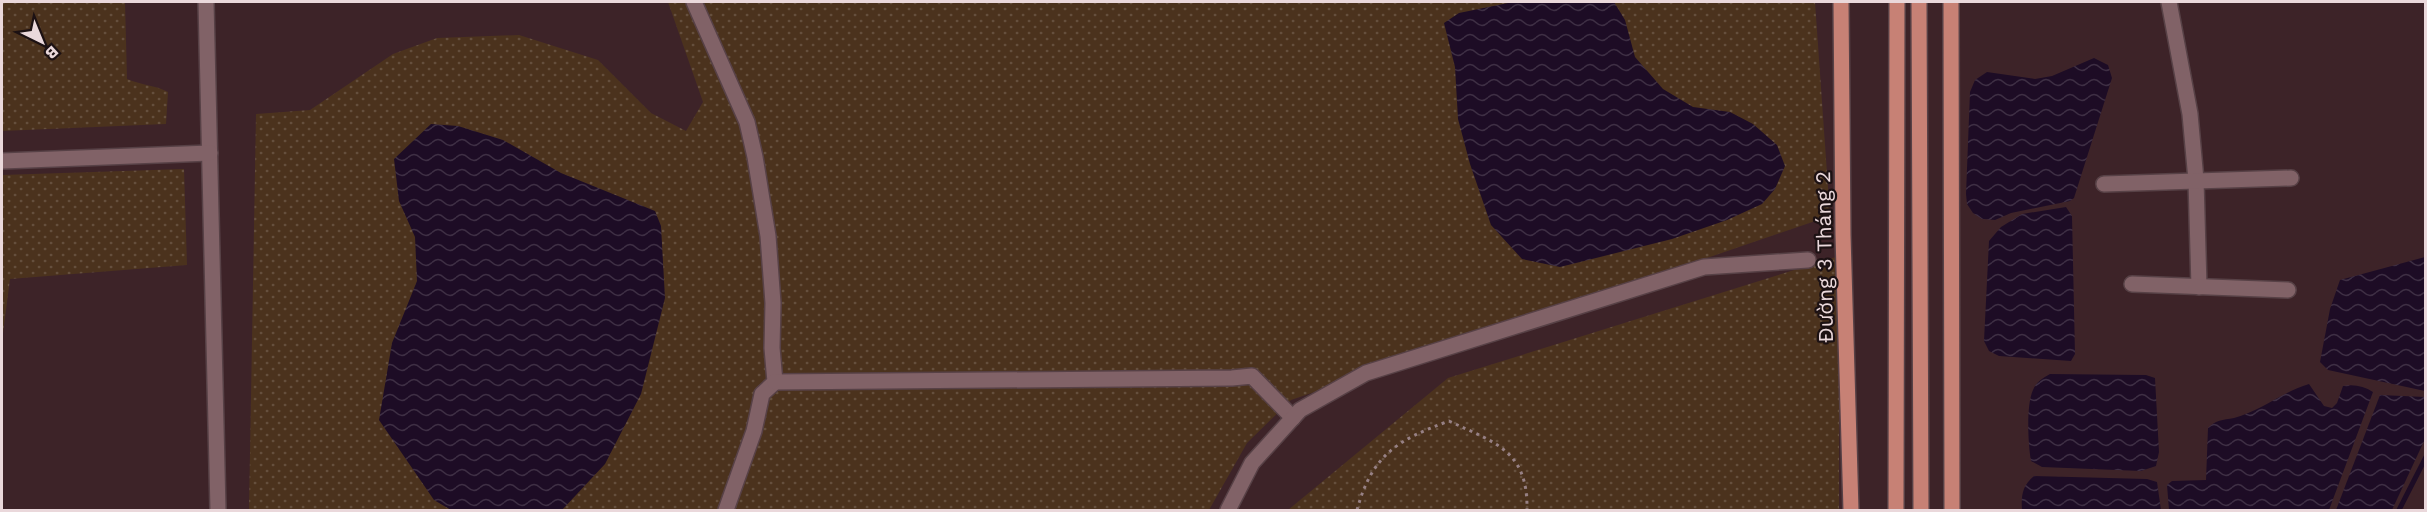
<svg xmlns="http://www.w3.org/2000/svg" width="2427" height="512" font-family="'Work Sans',sans-serif">
<style>
.grass{fill:url(#grass-dots)}
.water{fill:url(#water-waves)}
.lines{fill:none;stroke-linecap:round;stroke-linejoin:round}
.stream{stroke:#1d0c25;stroke-width:5}
.minor-casing{stroke:#574146;stroke-width:18}
.major-casing{stroke:#574146;stroke-width:18}
.path{stroke:#978185;stroke-width:3;stroke-dasharray:3 4.5;stroke-linecap:butt}
.minor{stroke:#816267;stroke-width:15}
.major{stroke:#c78175;stroke-width:15}
.labels{text-anchor:middle;dominant-baseline:central;stroke-width:4.5;stroke-linejoin:round;paint-order:stroke}
.street-label{font-size:21px;fill:#ead8db;stroke:#1c1113}
</style>
<defs>
<pattern id="grass-dots" width="8" height="8" patternUnits="userSpaceOnUse" patternTransform="scale(1.5)"><rect width="8" height="8" fill="#4b321d"/><path d="M2 2h.1M6 6h.1" fill="none" stroke="#654f3d" stroke-width="1.8" stroke-linecap="round"/></pattern>
<pattern id="water-waves" width="16" height="10" patternUnits="userSpaceOnUse" patternTransform="scale(1.5)"><rect width="16" height="10" fill="#1d0c25"/><path d="M0 5q4-4 8 0t8 0" fill="none" stroke="#3e2f44"/></pattern>
</defs>
<rect width="100%" height="100%" fill="#3d2328"/>
<!-- grass -->
<g class="grass">
<path d="M2,2H125L127,79C141,85 155,85 168,92L166,124L2,131Z"/>
<path d="M668,2H1815L1830,216L1291,400L1247,443L1209,510H249L256,114L310,110L393,54L437,38L519,35L598,60L651,113L686,131L703,102Z"/>
<path d="M184,169L187,265L10,279L2,341V175Z"/>
<path d="M1839,256V510H1288L1448,378Z"/>
</g>
<!-- water -->
<g class="water">
<path d="M1513,2H1614L1625,20L1635,57L1663,89L1693,107L1730,112L1753,124L1777,145L1785,166L1775,189L1762,204L1727,220L1672,239L1560,267L1522,259L1491,225L1470,164L1458,119L1455,67L1444,23L1459,13Z"/>
<path d="M2094,58L2108,65L2112,78L2074,198L2070,201L2011,213L1995,220L1982,219L1973,213L1967,204L1966,194L1970,92L1975,80L1987,72L2035,79L2052,76Z"/>
<path d="M431,124L458,126L503,140L561,173L655,211L661,226L665,298L641,394L605,464L562,510H451L434,500L379,420L392,343L417,281L415,237L399,201L394,159Z"/>
<path d="M2066,207L2072,216L2075,354L2071,361L1999,356L1989,351L1984,341L1989,241L2001,227L2022,214Z"/>
<path d="M2425,257V391L2328,370L2320,362L2330,309L2340,280Z"/>
<path d="M2050,374L2146,375L2155,378L2159,452L2156,466L2141,471L2042,467L2031,461C2028,444 2026,405 2033,390C2036,382 2043,378 2050,374Z"/>
<path d="M2309,384L2324,406L2332,408L2337,403L2343,386C2354,384 2364,386 2373,392L2329,510H2169L2167,485L2172,481L2206,480L2208,428C2216,420 2222,420 2234,418C2261,411 2282,392 2309,384Z"/>
<path d="M2380,395L2425,397V439L2392,510H2336Z"/>
<path d="M2034,476L2147,479L2157,482L2161,510H2022C2021,496 2022,486 2034,476Z"/>
</g>
<g class="lines">
<!-- stream -->
<path class="stream" d="M2399,510L2426,457"/>
<!-- minor casing -->
<g class="minor-casing">
<g id="minor">
<path d="M206,2L218,510"/>
<path d="M694,2L747,122L755,157L768,236L773,303L772,348L775,382L762,394L754,431L726,510"/>
<path d="M2169,2L2190,114L2196,180L2199,287"/>
<path d="M2,161L210,153"/>
<path d="M2104,184L2291,178"/>
<path d="M2132,284L2288,290"/>
<path d="M775,382L1232,378L1252,376L1293,418"/>
<path d="M1228,510L1252,463L1300,410L1366,373L1704,267L1808,260"/>
</g>
</g>
<!-- major casing -->
<g class="major-casing">
<g id="major">
<path d="M1841,2L1843,235L1851,510"/>
<path d="M1919,2L1921,510"/>
<path d="M1951,2L1952,510"/>
<path d="M1896,510L1897,2"/>
</g>
</g>
<!-- path -->
<path class="path" d="M1357,510C1372,455 1397,440 1449,421C1495,443 1528,450 1527,510"/>
<!-- minor -->
<use href="#minor" class="minor"/>
<!-- major -->
<use href="#major" class="major"/>
</g>
<g class="labels">
<!-- street labels -->
<g class="street-label">
<text transform="translate(1824 257) rotate(-91)">Đường 3 Tháng 2</text>
</g>
</g>
<!-- border -->
<rect width="2427" height="512" fill="none" stroke="#ead8db" stroke-width="6"/>
<!-- north arrow -->
<g transform="translate(42 42) rotate(137)" stroke="#1c1113" stroke-width="4.5" paint-order="stroke">
<path d="M0-4.5L10 22L0 15L-10 22Z" fill="#ead8db"/>
<text y="-9" font-size="16" font-weight="bold" text-anchor="middle" fill="#ead8db">B</text>
</g>
</svg>
